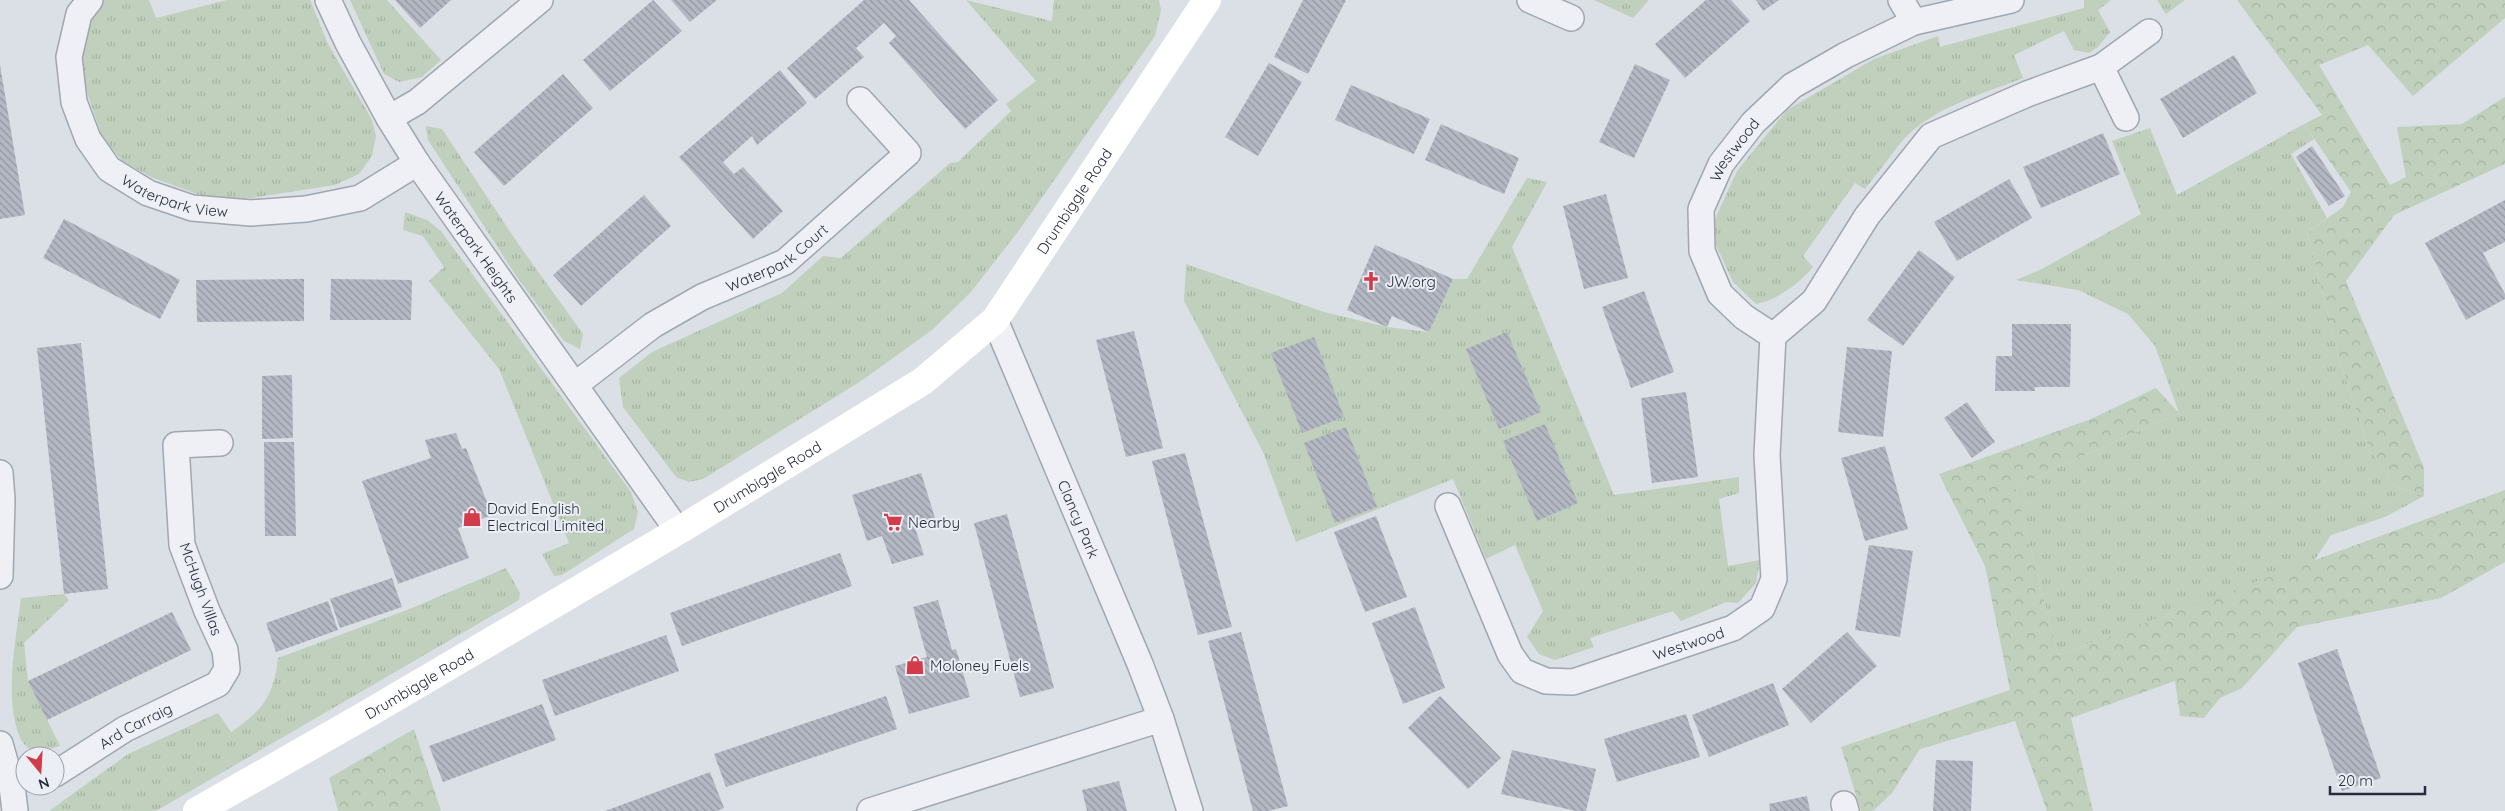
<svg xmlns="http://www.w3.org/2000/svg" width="2505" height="811" font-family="Quicksand,sans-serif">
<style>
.grass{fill:url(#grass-tufts)}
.forest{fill:url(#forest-crowns)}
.building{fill:url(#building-back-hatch)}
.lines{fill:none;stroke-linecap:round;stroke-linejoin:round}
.street-casing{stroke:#a1a6b0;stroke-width:28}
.street{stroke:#eef0f5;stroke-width:25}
.secondary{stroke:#fff;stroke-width:28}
.labels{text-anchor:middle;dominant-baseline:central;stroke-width:4;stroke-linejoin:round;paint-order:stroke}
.street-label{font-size:15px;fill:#252c3d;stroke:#ebeef4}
.poi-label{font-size:15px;fill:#252c3d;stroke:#ebeef4;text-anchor:start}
</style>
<defs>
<pattern id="grass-tufts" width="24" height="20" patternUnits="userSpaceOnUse" patternTransform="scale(1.25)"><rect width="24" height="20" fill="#c0d0bc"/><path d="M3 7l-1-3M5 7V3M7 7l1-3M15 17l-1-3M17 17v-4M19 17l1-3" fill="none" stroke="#a5b3a2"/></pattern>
<pattern id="forest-crowns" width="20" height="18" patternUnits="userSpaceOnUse" patternTransform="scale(1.25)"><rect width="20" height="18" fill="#c0d0bc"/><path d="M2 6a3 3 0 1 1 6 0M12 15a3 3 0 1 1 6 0" fill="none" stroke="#a5b3a2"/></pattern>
<pattern id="building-back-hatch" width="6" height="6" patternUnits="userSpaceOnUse" patternTransform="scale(1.25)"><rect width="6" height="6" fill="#b3b8c3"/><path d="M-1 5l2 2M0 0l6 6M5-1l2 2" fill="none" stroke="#9196a0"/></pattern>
</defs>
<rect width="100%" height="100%" fill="#dbdfe6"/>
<!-- grass -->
<g class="grass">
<path d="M103,0H149L156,18L227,0H310L328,44L372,120L376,136L372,156L359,174L335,185L244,199L200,195L151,177L122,161L102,136L88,96L81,64L86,30Z"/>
<path d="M350,0H387L441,60L422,77L399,82L384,74Z"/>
<path d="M966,0L1052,21L1054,0H1159L1161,10L1155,36L1020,229L971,292L932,330L861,381L703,479L689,482L676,477L623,407L619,378L652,352L782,293L823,256L841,258L950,163L958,162L1011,111L1006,104L1036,81Z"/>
<path d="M1594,0H1649L1633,18Z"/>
<path d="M2084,0H2111L2098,10L2110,32L2098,47L2089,53L2074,50L2064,31L2014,55L2023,78C1983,94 1933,107 1903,140C1890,156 1878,173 1865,189L1855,183L1803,256L1813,267C1800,283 1777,300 1756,304L1733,282L1714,241L1715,219L1737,171L1787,110L1874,59L1938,36L1940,47L2084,8Z"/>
<path d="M2157,0H2185L2166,14Z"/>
<path d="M2304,124L2314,139L2291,154L2327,218L2307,233L2341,364L2369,448L2394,486L2424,496L2385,517L2331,535L2314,561L2058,655L2015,487L2179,413L2155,346L2128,314L2078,290L2016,280L2040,270L2141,214L2112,141L2150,128L2177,195Z"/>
<path d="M426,126L442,129L519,245L583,334L580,349L564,341L517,277L428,140Z"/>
<path d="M1527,178L1547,182L1512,247L1614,495L1739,477V493L1719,499L1728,566L1760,560L1756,583L1738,603L1726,602L1681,621L1673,611L1590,638L1594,647L1555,660L1539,654L1527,637L1543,611L1515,545L1486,559L1453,479L1296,542L1263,452L1184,301L1186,264L1324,312L1387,327L1429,332L1453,279H1467Z"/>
<path d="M405,212L427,220L441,231L631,492L638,512L634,529L562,575L554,576L542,554L569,543L499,369L429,281L444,267L423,236L403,230Z"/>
<path d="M506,568L520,593L519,600L156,811H49L128,754L218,713L231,732C262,711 274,696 278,658L407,610Z"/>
<path d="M64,594L69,600L24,643L28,681L60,746L35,753C30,750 24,745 21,740C3,700 16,640 21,598Z"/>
</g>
<!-- forest -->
<g class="forest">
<path d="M2237,0H2505V18L2413,96L2368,45L2319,65L2390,185L2406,177L2397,127L2462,124L2505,97V164L2394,215L2346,281L2424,468V496L2394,486L2369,448L2341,364L2307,233L2343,207L2351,192L2304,124L2322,115Z"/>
<path d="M2156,388L2179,413L2015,487L2058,655L2505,490V562L2441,598L2297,627L2242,688L2220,698L2204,718L2180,716L2175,681L2071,718L2093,811H2047L2015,721L1920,749L1892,793L1873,811H1861L1841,747L2010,690L1985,566L1939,474L2091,419Z"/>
<path d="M414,729L441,811H338L329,778Z"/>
</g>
<!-- building -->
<g class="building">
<path d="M395,0H451L420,28Z"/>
<path d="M653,0L682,31L610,91L583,60Z"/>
<path d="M671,0H717L690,22Z"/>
<path d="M864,0H909L998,100L965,129L889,43L896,36L884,23L856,48L864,57L815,99L787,68Z"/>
<path d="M1303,0H1346L1308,74L1274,57Z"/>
<path d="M1706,0H1731L1750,21L1685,78L1655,44Z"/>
<path d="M1756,0H1779L1763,11Z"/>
<path d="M2234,55L2257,93L2183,138L2160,99Z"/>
<path d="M1269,63L1302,82L1258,156L1225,137Z"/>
<path d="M1635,64L1670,80L1634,158L1599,142Z"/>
<path d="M0,65L25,215L0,219Z"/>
<path d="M780,70L807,103L757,145L752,136L723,162L734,174L743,167L783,211L753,239L679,157Z"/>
<path d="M563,74L593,108L504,186L474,152Z"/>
<path d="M1351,85L1430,119L1414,154L1335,120Z"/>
<path d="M1441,124L1519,158L1504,194L1425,160Z"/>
<path d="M2103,133L2120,174L2041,208L2023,167Z"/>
<path d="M2312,146L2345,196L2329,206L2296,157Z"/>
<path d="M2009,179L2032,218L1957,261L1934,222Z"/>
<path d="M1606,194L1628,278L1584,289L1563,206Z"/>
<path d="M644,195L671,226L581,306L553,275Z"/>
<path d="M2505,200V242L2483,253L2505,294V299L2466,320L2425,243Z"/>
<path d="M64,219L180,280L160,319L43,258Z"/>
<path d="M1375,245L1453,279L1429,332L1392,316L1387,327L1347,310Z"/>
<path d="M1919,250L1955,277L1903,346L1867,320Z"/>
<path d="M304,279V321L197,322L196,280Z"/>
<path d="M331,279L412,280L411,320H330Z"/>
<path d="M1644,291L1674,372L1631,388L1602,307Z"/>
<path d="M2012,324H2071L2070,387H2035V391H1995L1996,356H2012Z"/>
<path d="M1134,331L1163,448L1126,457L1096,340Z"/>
<path d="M1507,332L1541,412L1499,429L1466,349Z"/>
<path d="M1314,337L1344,417L1302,433L1271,353Z"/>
<path d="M81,343L108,589L64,594L37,348Z"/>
<path d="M1847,347L1892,351L1883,437L1838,432Z"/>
<path d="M292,375L293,438L262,439V376Z"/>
<path d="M1686,392L1698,477L1652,483L1641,398Z"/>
<path d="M1967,402L1995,442L1972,458L1944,418Z"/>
<path d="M1545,424L1578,503L1537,521L1503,441Z"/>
<path d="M1346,427L1377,507L1335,523L1304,443Z"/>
<path d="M456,433L462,449L466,448L492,515L458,528L469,558L398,584L362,481L431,458L425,440Z"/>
<path d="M264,442H294L296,536H265Z"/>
<path d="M1885,446L1908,529L1865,541L1841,458Z"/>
<path d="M1185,453L1232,627L1198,635L1152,461Z"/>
<path d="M921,473L935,518L914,525L924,555L892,564L882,536L867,541L852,495Z"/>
<path d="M1007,514L1054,688L1020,697L974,523Z"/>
<path d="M1376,516L1407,597L1365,612L1334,532Z"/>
<path d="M1869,545L1913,551L1900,637L1855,630Z"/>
<path d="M840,553L852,586L682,646L670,613Z"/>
<path d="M392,578L402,607L340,628L330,599Z"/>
<path d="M938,600L952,650L956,649L970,697L909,714L895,666L927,657L913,607Z"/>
<path d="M328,601L338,630L276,652L266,623Z"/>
<path d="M1415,607L1445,688L1403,704L1372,623Z"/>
<path d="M172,612L191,650L47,720L28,681Z"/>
<path d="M1241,632L1288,806L1268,811H1253L1208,641Z"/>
<path d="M1847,632L1877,666L1811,723L1782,689Z"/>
<path d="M666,635L679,671L555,716L542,680Z"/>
<path d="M2337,649L2381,778L2342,791L2298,663Z"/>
<path d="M1773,683L1789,725L1709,757L1692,715Z"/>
<path d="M886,696L897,729L726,787L714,754Z"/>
<path d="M1440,696L1501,758L1468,789L1408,728Z"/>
<path d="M542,704L556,740L443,782L429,746Z"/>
<path d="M1686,714L1700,757L1617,782L1604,739Z"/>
<path d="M1512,750L1596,769L1586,811H1576L1501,794Z"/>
<path d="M1936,760L1973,761L1971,811H1933Z"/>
<path d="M710,772L724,808L717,811H605Z"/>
<path d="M1119,781L1127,811H1087L1082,790Z"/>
<path d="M1807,796L1810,811H1770L1769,804Z"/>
</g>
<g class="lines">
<!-- street casing -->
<g class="street-casing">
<g id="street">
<path id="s1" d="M90,0L79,14L69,57L74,102L88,139L109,169L148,193L192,208L251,213L306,209L360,198L417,163"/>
<path d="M328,0L348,43L389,118"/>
<path id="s2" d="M540,0L417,102L389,118L417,163L678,531"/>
<path d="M1530,0L1571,18"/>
<path d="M1901,0L1914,22"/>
<path d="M2101,67L2126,118"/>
<path id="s3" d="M995,320L1140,664L1161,719L1190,811"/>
<path d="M1773,336L1814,301L1867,216L1931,136L2027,94L2101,67L2149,32"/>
<path id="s4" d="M575,385L653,325L702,297L785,262L908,153L860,100"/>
<path d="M0,473L2,500L0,576"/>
<path id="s5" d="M1448,506L1510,654L1522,671L1546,681L1573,682L1733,628L1762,608L1774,579L1767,455L1773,336L1744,317L1720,294L1702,251L1701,209L1721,164L1753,123L1792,86L1846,55L1914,22L2011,0"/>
<path d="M0,744L12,786L15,811"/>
<path id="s6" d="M55,774L125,729L218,684L227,669L225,650L207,611L182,545L176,445L220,443"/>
<path d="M1844,804L1846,811"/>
<path d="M870,811L1161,719"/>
</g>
</g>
<!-- street -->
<use href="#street" class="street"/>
<!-- secondary -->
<path class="secondary" id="s7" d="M197,811L369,713L678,531L923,381L995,320L1207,0"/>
</g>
<!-- icons -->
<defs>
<g id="church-bare" transform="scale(1.5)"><path d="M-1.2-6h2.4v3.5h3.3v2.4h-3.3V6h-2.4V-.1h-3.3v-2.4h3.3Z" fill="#d13b4a" stroke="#ebeef4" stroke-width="2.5" paint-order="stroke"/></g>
<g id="shop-bare" transform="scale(1.5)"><path d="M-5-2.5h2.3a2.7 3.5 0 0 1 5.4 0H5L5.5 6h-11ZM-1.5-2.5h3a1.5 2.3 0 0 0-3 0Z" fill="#d13b4a" stroke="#ebeef4" stroke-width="2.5" paint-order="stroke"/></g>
<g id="supermarket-bare" transform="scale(1.5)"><path d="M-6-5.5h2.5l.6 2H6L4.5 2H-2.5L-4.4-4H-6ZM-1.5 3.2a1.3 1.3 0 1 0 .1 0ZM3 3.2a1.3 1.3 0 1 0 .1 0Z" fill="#d13b4a" stroke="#ebeef4" stroke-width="2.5" paint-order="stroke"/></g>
</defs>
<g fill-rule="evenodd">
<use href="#church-bare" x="1371" y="281"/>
<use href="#shop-bare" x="472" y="517"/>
<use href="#supermarket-bare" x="893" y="522"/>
<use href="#shop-bare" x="915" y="665"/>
</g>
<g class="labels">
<!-- street labels -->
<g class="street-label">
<text stroke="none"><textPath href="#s5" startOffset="938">Westwood</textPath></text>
<text stroke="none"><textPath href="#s1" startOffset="256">Waterpark View</textPath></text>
<text stroke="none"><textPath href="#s7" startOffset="1081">Drumbiggle Road</textPath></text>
<text stroke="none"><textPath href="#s2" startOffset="348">Waterpark Heights</textPath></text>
<text stroke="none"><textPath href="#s4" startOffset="240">Waterpark Court</textPath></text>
<text stroke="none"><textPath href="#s7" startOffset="661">Drumbiggle Road</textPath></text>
<text stroke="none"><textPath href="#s3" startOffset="216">Clancy Park</textPath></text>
<text transform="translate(201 589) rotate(70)">McHugh Villas</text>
<text stroke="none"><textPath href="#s5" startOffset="356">Westwood</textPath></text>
<text stroke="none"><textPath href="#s7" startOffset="256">Drumbiggle Road</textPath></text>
<text stroke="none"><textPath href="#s6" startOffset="94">Ard Carraig</textPath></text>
</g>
<!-- poi labels -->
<g class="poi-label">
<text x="1386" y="281">JW.org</text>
<text x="487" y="508">David English<tspan x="487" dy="17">Electrical Limited</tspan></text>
<text x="908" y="522">Nearby</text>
<text x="930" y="665">Moloney Fuels</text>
</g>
</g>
<!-- north arrow -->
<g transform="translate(40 771) rotate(162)"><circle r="24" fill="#ebeef4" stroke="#9ca0ab"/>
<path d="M0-4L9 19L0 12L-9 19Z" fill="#d13b4a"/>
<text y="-8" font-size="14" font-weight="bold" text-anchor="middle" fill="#252c3d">N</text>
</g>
<!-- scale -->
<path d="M2330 786v8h95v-8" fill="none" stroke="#252c3d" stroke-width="2.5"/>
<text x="2338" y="786" font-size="15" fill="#252c3d" stroke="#ebeef4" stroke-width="4" paint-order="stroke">20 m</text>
</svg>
